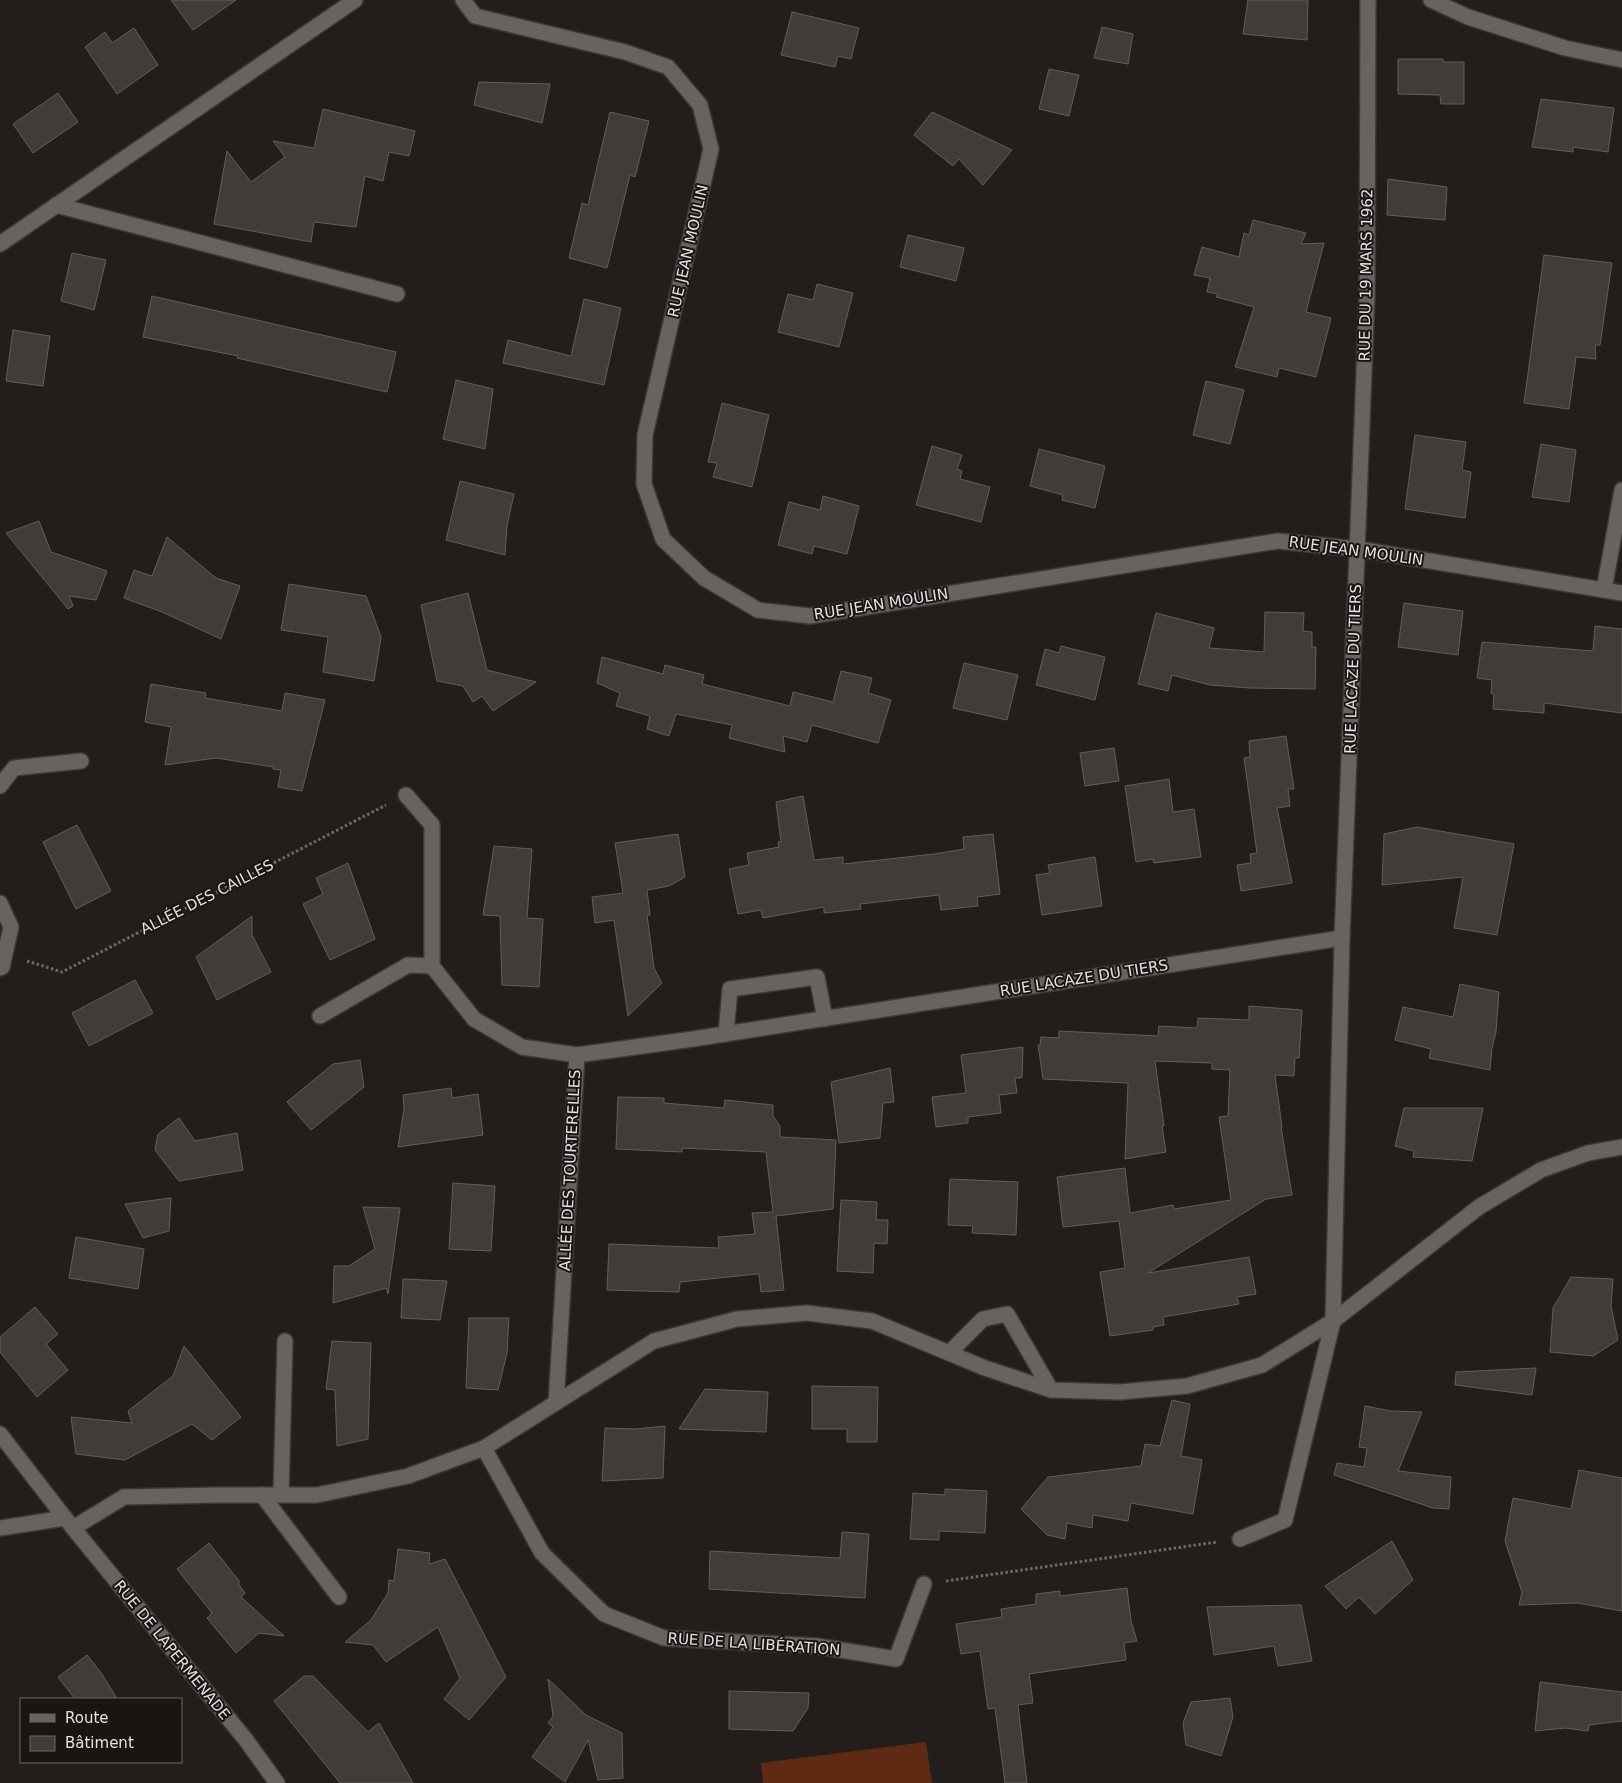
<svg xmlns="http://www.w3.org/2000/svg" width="1622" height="1783" font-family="'DejaVu Sans',sans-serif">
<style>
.pitch{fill:#5e2a14}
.building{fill:#413c3a;stroke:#635d5b}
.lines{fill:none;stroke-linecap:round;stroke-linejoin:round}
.minor-casing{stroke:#3c3837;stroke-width:18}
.path{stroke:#6e6968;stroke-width:3;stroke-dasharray:2.5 2.5;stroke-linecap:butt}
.minor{stroke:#686260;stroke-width:15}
.labels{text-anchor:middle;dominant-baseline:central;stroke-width:4;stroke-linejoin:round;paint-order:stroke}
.street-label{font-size:15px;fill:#e4e1e0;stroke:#191513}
</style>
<rect width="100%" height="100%" fill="#231e1c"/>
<!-- pitch -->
<path class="pitch" d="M926,1742L932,1783H763L761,1763Z"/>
<!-- building -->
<g class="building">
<path d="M171,0H236L193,30Z"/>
<path d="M1248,0H1308L1307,40L1243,34Z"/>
<path d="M792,12L859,28L851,59L838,56L835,67L781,55Z"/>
<path d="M1102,27L1133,34L1128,64L1094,58Z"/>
<path d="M134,28L158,65L117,94L85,47L105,32L112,43Z"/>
<path d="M1398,59H1443V62H1464V104H1441L1440,95L1398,94Z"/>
<path d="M1049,69L1079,75L1069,116L1039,109Z"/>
<path d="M479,82L550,84L542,123L474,105Z"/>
<path d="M58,93L78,122L33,153L13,124Z"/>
<path d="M1541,99L1614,108L1608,152L1573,147V152L1532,147Z"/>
<path d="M323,109L415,131L409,156L389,152L383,181L365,176L356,227L314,222L311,242L214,224L227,151L251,182L285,157L273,141L314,148Z"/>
<path d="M610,112L649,121L635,177L630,175L607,268L569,258L582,203L588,205Z"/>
<path d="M932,112L1012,150L983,185L959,159L953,166L914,135Z"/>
<path d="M1388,179L1447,187L1445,220L1387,215Z"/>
<path d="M1253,220L1306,233L1301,244L1324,243L1306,312L1331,318L1316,377L1279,368L1277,377L1235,367L1254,307L1216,297L1218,294L1207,292L1210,278L1194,275L1202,247L1239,257L1244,233L1249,235Z"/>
<path d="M908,235L964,248L956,281L900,267Z"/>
<path d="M72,253L106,260L94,310L61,301Z"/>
<path d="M1544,255L1612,263L1600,345H1595L1596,359L1576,357L1569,409L1524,403Z"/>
<path d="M817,284L853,293L839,347L778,332L788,294L813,300Z"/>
<path d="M152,296L396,352L387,392L237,358L238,356L143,337Z"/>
<path d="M584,299L621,308L604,385L503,363L508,340L571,356Z"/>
<path d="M13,330L50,336L43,386L6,381Z"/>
<path d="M456,380L493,389L485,449L443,439Z"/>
<path d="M1206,381L1244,390L1230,444L1193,435Z"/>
<path d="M722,403L769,415L752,487L713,477L717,463L708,462Z"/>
<path d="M1415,435L1466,442L1462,470L1471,472L1465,518L1405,509Z"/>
<path d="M1541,444L1576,450L1569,502L1532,497Z"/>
<path d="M932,446L962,455L957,469L962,471L960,479L990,487L981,522L916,505Z"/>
<path d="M1039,449L1105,466L1095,508L1062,500L1063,495L1030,486Z"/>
<path d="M460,481L514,494L507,526L505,555L446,540Z"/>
<path d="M823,496L859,506L847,554L814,546L812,554L778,545L789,502L820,510Z"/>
<path d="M39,521L51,552L107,571L96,600L69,596L73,606L68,609L6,533Z"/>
<path d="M167,537L216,578L240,586L221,639L162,612L124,598L134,570L152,576Z"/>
<path d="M289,584L366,596L381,637L374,681L323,672L328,637L281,630Z"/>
<path d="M468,593L487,670L536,682L493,711L482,696L473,702L463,686L437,681L421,605Z"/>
<path d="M1404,603L1463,611L1458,655L1398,647Z"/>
<path d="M1265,612L1304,613L1303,631L1312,632V647H1316L1315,689L1249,688L1210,685L1172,675L1168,691L1138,684L1156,613L1214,628L1209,648L1264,652Z"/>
<path d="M1595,626L1622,629V713L1544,703V713L1493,709L1494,694L1491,693L1492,680L1477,678L1482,642L1593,651Z"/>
<path d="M1061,646L1105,657L1095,700L1036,685L1045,649L1059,653Z"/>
<path d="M602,657L663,674L665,665L704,675L702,684L790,706L793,692L833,702L841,671L872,678L868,693L891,700L878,743L812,725L807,742L783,736L785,752L729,738L732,725L676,714L669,736L647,729L650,716L616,706L620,693L597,683Z"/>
<path d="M964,663L1018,675L1007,720L953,708Z"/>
<path d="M151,684L206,693L205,698L282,711L285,693L325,700L302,791L278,787L281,770L273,769V767L216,758L165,765L171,727L145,722Z"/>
<path d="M1286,736L1294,789H1288L1290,806L1277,808L1292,883L1241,891L1237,865L1251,863L1250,854L1257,853L1244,758L1250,757L1249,741Z"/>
<path d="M1114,748L1119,781L1085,786L1080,753Z"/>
<path d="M1169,779L1173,812L1194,809L1201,857L1154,863L1153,859L1136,862L1125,786Z"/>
<path d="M803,796L814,860L843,857V864L934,854L964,849L963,837L993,834L1000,894L977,897L978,906L941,910L939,895L860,904L861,909L824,913V907L763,918L761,910L738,914L729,869L749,865L747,853L779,847L778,842H781L776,802Z"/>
<path d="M77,825L111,891L76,909L43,842Z"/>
<path d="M1417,827L1514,844L1497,935L1454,928L1463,877L1382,885L1384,834Z"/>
<path d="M678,834L685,877L669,886L647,890L650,915H647L654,968L662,983L628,1016L614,920L595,923L592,897L623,893L615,843Z"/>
<path d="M494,846L532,849L527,918L543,919L539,987L502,985L500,916L483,915Z"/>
<path d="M1095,857L1102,906L1042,915L1036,875L1050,873L1048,865Z"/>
<path d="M348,863L375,939L330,960L303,904L323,894L316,878Z"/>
<path d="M252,916V935L271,972L217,1000L196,957Z"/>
<path d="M135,980L153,1013L89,1046L72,1013Z"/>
<path d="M1460,984L1499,992L1496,1032L1492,1048L1490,1070L1429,1058L1431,1049L1395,1040L1403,1007L1453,1017Z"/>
<path d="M1249,1006L1302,1010L1299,1058H1295L1294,1076L1275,1075L1282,1127H1281L1292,1195L1266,1199L1148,1273L1249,1257L1256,1294L1237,1297L1239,1304L1163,1317L1164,1325L1153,1327V1330L1110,1336L1100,1272L1125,1268L1119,1221L1063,1227L1057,1177L1125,1168L1130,1213L1173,1205L1174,1209L1231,1200L1219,1117L1228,1116L1230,1070L1212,1069V1063L1155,1061L1164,1126H1162L1166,1152L1125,1159L1128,1083L1043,1079L1038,1045H1040L1041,1037L1059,1038V1031L1158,1036L1159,1026L1197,1028L1198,1018L1249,1020Z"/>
<path d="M1023,1047L1022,1078H1015L1017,1093L999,1095L1001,1113L968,1117V1123L936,1127L932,1097L966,1093L961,1055Z"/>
<path d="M360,1060L364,1087L311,1130L287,1102L333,1064Z"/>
<path d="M890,1068L894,1102L883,1103L880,1138L839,1143L831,1082Z"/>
<path d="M451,1088L452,1098L478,1094L483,1135L398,1147L404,1109L403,1095Z"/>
<path d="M618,1097L664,1098V1103L724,1108L725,1100L773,1105V1116L780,1126V1137L836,1140L833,1209L776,1216L784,1290L761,1292L759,1274H757L680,1282L679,1292L607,1290L609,1244L719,1248L718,1237L755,1234L752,1213L773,1212L766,1152L682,1148V1152L616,1149Z"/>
<path d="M1404,1108H1483L1472,1161L1413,1157L1414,1151L1395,1146Z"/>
<path d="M179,1118L195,1141L237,1133L243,1170L179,1181L155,1150L158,1134Z"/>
<path d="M950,1179L1018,1182L1016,1235L972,1233L973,1226L948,1225Z"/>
<path d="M453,1183L495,1186L491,1251L449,1249Z"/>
<path d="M171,1198L169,1231L143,1238L125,1204Z"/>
<path d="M841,1200L877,1202L876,1220H888L887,1244L874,1243L873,1273L837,1271Z"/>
<path d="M363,1207L400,1208L388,1294L386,1288L333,1303L334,1266H349L375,1249Z"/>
<path d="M76,1237L144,1249L138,1289L69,1278Z"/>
<path d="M1571,1277L1613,1279L1611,1306L1618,1340L1593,1356L1550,1352L1553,1308Z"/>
<path d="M403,1279L447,1281L440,1320L401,1318Z"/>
<path d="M35,1307L58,1334L46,1344L68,1370L37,1397L0,1352V1337Z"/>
<path d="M469,1318H509L507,1353L498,1390L466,1388Z"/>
<path d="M332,1341L371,1343L368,1439L337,1446L335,1390L326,1389Z"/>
<path d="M184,1346L241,1417L212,1440L192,1424L125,1460L76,1454L71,1417L132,1423L128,1411L173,1376Z"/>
<path d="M1536,1368L1532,1395L1455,1385L1456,1372Z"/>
<path d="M812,1386L878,1387L877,1442H847V1429H812Z"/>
<path d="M705,1389L768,1392L766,1432L679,1429Z"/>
<path d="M1172,1400L1190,1404L1181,1456L1202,1460L1193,1514L1131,1503L1128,1521L1093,1515L1092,1528L1067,1523L1065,1539L1047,1535L1021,1509L1048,1477L1141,1466L1145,1444L1160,1446Z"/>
<path d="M1365,1406L1391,1411L1422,1412L1398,1471L1451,1477L1449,1509L1433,1508L1334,1475L1337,1463L1364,1467L1367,1448L1359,1447Z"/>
<path d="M665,1426L663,1478L602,1481L605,1428L635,1429Z"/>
<path d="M1579,1470L1622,1478V1611L1577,1603L1519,1605L1522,1592L1505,1541L1513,1498L1571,1509Z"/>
<path d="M945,1489L987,1491L985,1533L939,1531V1540L910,1539L913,1493L945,1495Z"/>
<path d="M842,1532L869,1534L865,1598L709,1589L710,1551L840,1558Z"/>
<path d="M1392,1541L1413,1580L1375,1614L1359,1597L1346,1609L1325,1586Z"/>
<path d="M209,1543L240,1582L238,1583L245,1593L241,1597L284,1636L259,1633L236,1653L207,1618L212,1613L177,1569Z"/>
<path d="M398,1549L430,1553L429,1564L445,1559L506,1677L469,1720L444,1699L460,1678L438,1627L386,1662L373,1645L345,1642L371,1620L388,1593L389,1580L394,1581Z"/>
<path d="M1127,1588L1131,1621L1137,1641L1124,1643L1126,1660L1029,1674L1033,1703L1018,1705L1027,1783H1005L995,1708L988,1709L980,1651L961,1654L956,1624L1002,1617L1001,1609L1036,1604V1594L1060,1591V1596Z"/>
<path d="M1301,1605L1312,1661L1278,1666L1274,1646L1214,1655L1207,1607Z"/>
<path d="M87,1655L102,1674L117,1699H75L58,1677Z"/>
<path d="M304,1676H313L368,1732L379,1723L413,1783H340L274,1701Z"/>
<path d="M548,1679L586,1715L622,1733L623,1778L598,1780L588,1740L565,1782L532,1757L553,1727L548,1723L553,1716Z"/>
<path d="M1540,1682L1622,1692V1721L1589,1725L1588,1731L1565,1728L1535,1731Z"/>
<path d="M729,1691L809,1693L808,1708L793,1731L729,1729Z"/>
<path d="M1230,1698L1233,1717L1221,1756L1186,1745L1183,1723L1191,1702Z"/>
</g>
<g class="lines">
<!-- minor casing -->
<g class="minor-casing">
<g id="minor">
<path d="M463,0L475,16L625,52L668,67L700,105L711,149L645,435L644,484L663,539L704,578L758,610L810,616L1278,541L1358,549L1622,593"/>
<path d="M1431,0L1468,17L1565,48L1622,60"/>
<path d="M56,205L397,294"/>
<path d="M0,244L355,0"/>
<path d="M1604,590L1622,490"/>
<path d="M0,786L14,768L81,761"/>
<path d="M406,795L432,825V966L474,1019L522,1047L577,1055L693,1039L1342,938"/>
<path d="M0,903L11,927L2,967L0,968"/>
<path d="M320,1016L408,965L432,966"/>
<path d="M726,1034L730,989L817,977L825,1019"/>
<path d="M949,1353L983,1319L1007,1314L1051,1390"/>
<path d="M556,1403L577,1055"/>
<path d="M0,1434L65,1518L246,1740L277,1783"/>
<path d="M484,1448L542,1553L604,1614L664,1638L817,1646L896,1659L924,1584"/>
<path d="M262,1495L339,1597"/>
<path d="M281,1495L285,1341"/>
<path d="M0,1528L65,1518"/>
<path d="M73,1528L124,1497L219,1495H317L408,1476L484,1448L654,1341L737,1319L807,1313L872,1321L985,1368L1051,1390L1120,1392L1187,1386L1262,1365L1333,1321L1479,1207L1541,1170L1588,1153L1622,1147"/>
<path d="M1240,1539L1285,1520L1333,1321L1342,938L1367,296L1368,0"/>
</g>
</g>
<!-- path -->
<g class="path">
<path d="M27,961L62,972L386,805"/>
<path d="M946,1581L1217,1542"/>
</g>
<!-- minor -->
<use href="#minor" class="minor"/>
</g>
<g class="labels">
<!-- street labels -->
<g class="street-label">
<text transform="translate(688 251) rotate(-77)">RUE JEAN MOULIN</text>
<text transform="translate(1366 275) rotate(-89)">RUE DU 19 MARS 1962</text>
<text transform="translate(1356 551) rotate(8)">RUE JEAN MOULIN</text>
<text transform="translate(881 604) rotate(-9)">RUE JEAN MOULIN</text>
<text transform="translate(1353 669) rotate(-88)">RUE LACAZE DU TIERS</text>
<text transform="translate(207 897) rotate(-27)">ALLÉE DES CAILLES</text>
<text transform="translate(1084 978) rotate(-9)">RUE LACAZE DU TIERS</text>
<text transform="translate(570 1170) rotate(-87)">ALLÉE DES TOURTERELLES</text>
<text transform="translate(754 1644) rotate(4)">RUE DE LA LIBÉRATION</text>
<text transform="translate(172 1650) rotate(51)">RUE DE LAPERMENADE</text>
</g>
</g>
<!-- legend -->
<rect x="20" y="1698" width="162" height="65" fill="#191513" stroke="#6a6765"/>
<rect x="30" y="1714" width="25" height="8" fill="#686260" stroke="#6a6765"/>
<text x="65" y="1723" font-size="15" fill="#e4e1e0">Route</text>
<rect x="30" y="1736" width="25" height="15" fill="#413c3a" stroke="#6a6765"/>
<text x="65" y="1748" font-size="15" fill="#e4e1e0">Bâtiment</text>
</svg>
